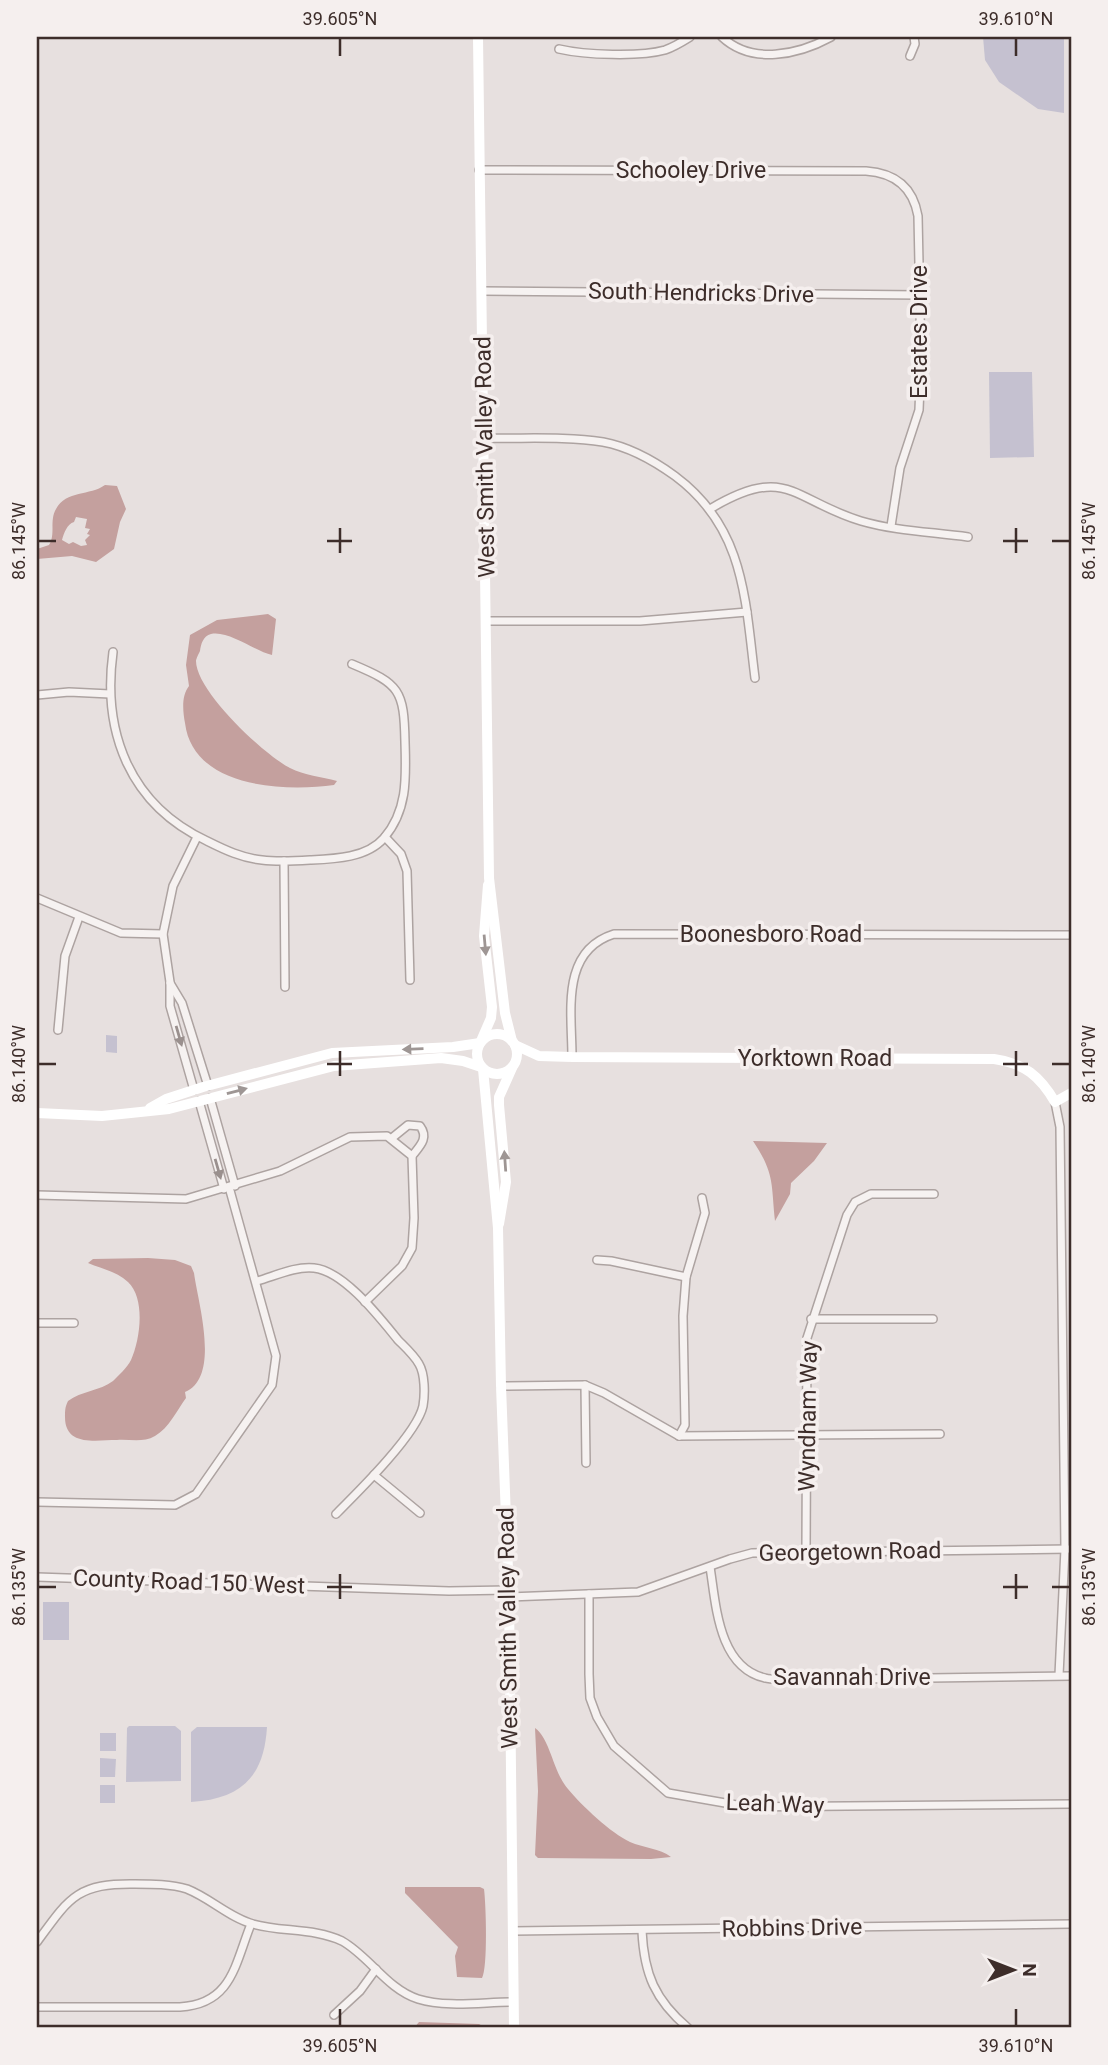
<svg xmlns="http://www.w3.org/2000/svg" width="1108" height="2065" font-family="Roboto,sans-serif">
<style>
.green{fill:#c5c1d0}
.water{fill:#c4a09e;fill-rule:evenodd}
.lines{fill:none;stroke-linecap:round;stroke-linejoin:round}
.street-casing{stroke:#ada3a1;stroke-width:10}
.street{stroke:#f6f2f1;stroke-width:7}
.secondary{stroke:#fff;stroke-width:10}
.oneway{fill:#9e9694}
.oneway2{fill:#9a908e}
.ticks{fill:none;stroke:#3d2d2a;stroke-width:2.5}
.labels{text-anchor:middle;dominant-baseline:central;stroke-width:7;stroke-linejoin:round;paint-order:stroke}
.street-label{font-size:23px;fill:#3d2d2a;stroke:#f5efee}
.neatline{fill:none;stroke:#3d2d2a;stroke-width:2.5}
.ticks-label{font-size:18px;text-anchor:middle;fill:#3d2d2a}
</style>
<rect width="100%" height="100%" fill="#e7e0df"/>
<!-- green -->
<g class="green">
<path d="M983,37H1064V113L1038,109L999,82L985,60Z"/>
<path d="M989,372H1032L1034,457L990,458Z"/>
<path d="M106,1035L117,1036V1053L106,1052Z"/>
<rect x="43" y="1602" width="26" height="38"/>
<path d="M129,1726H175L181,1731V1781L126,1782L127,1728Z"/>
<path d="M197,1727H267C264,1777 241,1799 191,1802V1732Z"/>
<rect x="100" y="1733" width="16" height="18"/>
<path d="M100,1758L116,1759L115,1777H100Z"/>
<rect x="100" y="1785" width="15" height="18"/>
</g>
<!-- water -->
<g class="water">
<path d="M105,485L117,486L126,509L120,522L114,549L96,562L72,556L37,559V549L49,545C56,534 49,521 56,509C66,490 90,496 105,485ZM76,517L87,519L85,528L90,529L87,534L90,535L85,540L87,545L81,546L73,542L69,544L62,540C64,533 67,524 74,522Z"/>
<path d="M268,614L276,619L272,655C255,651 228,630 211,634C203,636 201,644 200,651C199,653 196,659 196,661C196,691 264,755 290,768C304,775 322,777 337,781L334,785C284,792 193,788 185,723C183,712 181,696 189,686L186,665L190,635L217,620Z"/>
<path d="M753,1141L827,1143L814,1161L791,1183L790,1194L775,1221C771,1184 775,1174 753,1141Z"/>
<path d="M148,1258L175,1260L191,1266L194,1273C198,1303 221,1377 185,1392L186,1398C177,1410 169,1428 155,1436C143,1443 130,1439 117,1440C96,1440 65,1447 65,1417C65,1411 65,1407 68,1401C81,1391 100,1391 113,1381C119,1375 127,1368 131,1360C140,1340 146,1299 128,1282C116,1271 102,1269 88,1263L93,1259Z"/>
<path d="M535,1728C550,1738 553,1772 568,1789C582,1806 611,1833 630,1842C643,1848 660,1848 671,1857L651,1859L538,1858L535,1855L538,1791Z"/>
<path d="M405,1887H480L484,1889C486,1904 488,1968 482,1978L457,1977L455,1956L458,1947L405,1893Z"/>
<path d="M419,2022L479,2024L486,2028H414Z"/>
</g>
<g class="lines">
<!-- street casing -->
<g class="street-casing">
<g id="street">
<path d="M722,37C752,65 798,55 831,37"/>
<path d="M559,49C585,55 640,57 665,50C674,47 682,42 690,37"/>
<path d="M910,56L915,44L914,37"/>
<path d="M479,170L866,171C895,173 913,187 918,216L921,360L919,410L900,468L891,526"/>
<path d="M482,291L920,295"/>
<path d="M485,438C523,439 565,436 603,442C630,447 653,460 675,476C745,528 745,599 755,678"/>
<path d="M710,509C787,463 792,500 861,521C895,531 933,532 968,537"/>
<path d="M488,621H640L747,612"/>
<path d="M113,652C102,733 130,805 207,841C225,850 242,858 262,860C278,862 294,861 310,860C334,859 367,858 384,838C408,810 406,777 405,742C404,690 400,684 352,664"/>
<path d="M37,695L69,692L110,694"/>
<path d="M385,837L401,854L407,871L410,980"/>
<path d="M284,861L285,987"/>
<path d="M37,898L121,933L163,934"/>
<path d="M170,983L182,1003L208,1086"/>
<path d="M58,1030L65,956L79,917"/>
<path d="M572,1057C572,1012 560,951 614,934L1071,935"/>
<path d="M194,1090L170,1006V982L163,934L173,886L197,837"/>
<path d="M210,1098L235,1186"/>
<path d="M199,1101L224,1189"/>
<path d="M1055,1102L1060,1127L1065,1549L1059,1675"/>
<path d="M392,1138L408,1125L420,1126C429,1138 420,1146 412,1156"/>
<path d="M37,1195L186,1199L280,1171L350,1137L387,1136L412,1156L414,1218L412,1248L402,1266L365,1302"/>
<path d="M597,1260L611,1261L686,1277"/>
<path d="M257,1281C275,1276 295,1266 314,1268C344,1271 380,1318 398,1340C405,1347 414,1355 419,1364C425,1374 425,1394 423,1406C417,1434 358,1492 336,1514"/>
<path d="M811,1319H933"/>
<path d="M37,1323H74"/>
<path d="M585,1385L586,1463"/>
<path d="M501,1386L585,1385L604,1393L679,1436L940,1434"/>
<path d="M679,1436L685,1425L683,1316L686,1277L705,1213L702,1198"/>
<path d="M374,1475L420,1513"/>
<path d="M37,1502L175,1505L196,1494L272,1385L276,1356L229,1187"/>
<path d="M806,1551L807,1338L847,1215L855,1202L871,1194H934"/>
<path d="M710,1567C716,1604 718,1667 765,1678C772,1680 780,1679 787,1680L1071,1676"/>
<path d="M37,1577L449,1591L509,1590"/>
<path d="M589,1594V1674L590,1698L597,1717L614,1746L668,1793L748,1807L1071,1804"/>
<path d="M509,1597L638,1592L730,1559L752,1553L1071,1549"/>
<path d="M513,1931L1071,1924"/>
<path d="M642,1931C644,1974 655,2000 688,2028"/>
<path d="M37,1942C69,1898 77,1883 135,1884C152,1884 171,1884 187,1889C210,1898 230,1918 253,1924C281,1932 315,1928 342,1941C369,1956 387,1989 418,1999C447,2008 483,2002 513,2002"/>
<path d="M37,2007H180C232,2004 235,1964 251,1924"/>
<path d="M334,2015L360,1991L376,1969"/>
</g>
</g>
<!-- street -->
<use href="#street" class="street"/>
<!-- secondary -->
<g class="secondary">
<path d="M478,37L489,878L505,1013L512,1041"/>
<circle cx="497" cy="1054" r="20"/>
<path d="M481,1041L491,1018L492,1007L484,936L488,885"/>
<path d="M515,1045L539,1056L572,1057L994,1059C1024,1063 1040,1076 1055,1102L1071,1093"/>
<path d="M483,1069L498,1228L501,1386L509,1597L514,2028"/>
<path d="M150,1108L166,1099L203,1087L332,1053L453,1047L480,1043"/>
<path d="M37,1113L102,1116L169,1109L334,1066L441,1058L463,1061L481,1067"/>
<path d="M499,1224L506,1182L499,1105V1097L512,1068"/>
</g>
</g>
<!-- one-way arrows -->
<defs><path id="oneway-solid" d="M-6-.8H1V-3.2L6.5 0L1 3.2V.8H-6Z" transform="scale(1.75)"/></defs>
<g class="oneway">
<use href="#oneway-solid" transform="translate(485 945) rotate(85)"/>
<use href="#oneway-solid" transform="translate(413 1049) rotate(178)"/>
<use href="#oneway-solid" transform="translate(237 1091) rotate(-15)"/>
<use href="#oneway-solid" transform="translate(505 1161) rotate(-94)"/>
</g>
<g class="oneway2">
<use href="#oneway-solid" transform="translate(179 1036) rotate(74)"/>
<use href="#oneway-solid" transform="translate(218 1169) rotate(74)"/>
</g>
<!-- ticks -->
<path class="ticks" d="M340,38V56M1016,38V56M340,528V553M1016,528V553M38,541H56M327,541H352M1003,541H1028M1052,541H1070M340,1051V1076M1016,1051V1076M38,1064H56M327,1064H352M1003,1064H1028M1052,1064H1070M340,1574V1599M1016,1574V1599M38,1587H56M327,1587H352M1003,1587H1028M1052,1587H1070M340,2009V2026M1016,2009V2026"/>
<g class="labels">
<!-- street labels -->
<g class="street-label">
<text x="691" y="170">Schooley Drive</text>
<text transform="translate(701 293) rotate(1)">South Hendricks Drive</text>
<text transform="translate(919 332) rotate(-90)">Estates Drive</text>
<text transform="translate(485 457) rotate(-91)">West Smith Valley Road</text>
<text x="771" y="934">Boonesboro Road</text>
<text x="815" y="1058">Yorktown Road</text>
<text transform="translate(808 1416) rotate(-89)">Wyndham Way</text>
<text transform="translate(850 1552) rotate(-1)">Georgetown Road</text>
<text transform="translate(189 1582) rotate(2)">County Road 150 West</text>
<text transform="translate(508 1628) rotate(-91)">West Smith Valley Road</text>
<text x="852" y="1677">Savannah Drive</text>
<text transform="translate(775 1804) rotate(2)">Leah Way</text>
<text transform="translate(792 1928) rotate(-1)">Robbins Drive</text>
</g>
</g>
<!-- border -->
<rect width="1108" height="2065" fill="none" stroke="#f5efee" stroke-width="77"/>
<!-- north arrow -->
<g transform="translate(1013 1970) rotate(90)" stroke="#f5efee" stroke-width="5" paint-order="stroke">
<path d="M0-5L12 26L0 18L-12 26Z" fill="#3d2d2a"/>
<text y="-10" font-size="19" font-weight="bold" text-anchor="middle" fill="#3d2d2a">N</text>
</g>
<rect x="38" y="38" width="1032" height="1988" class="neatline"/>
<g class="ticks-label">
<text x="340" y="25">39.605°N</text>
<text x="1016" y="25">39.610°N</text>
<text transform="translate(19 541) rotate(-90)" y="6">86.145°W</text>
<text transform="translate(1089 541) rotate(-90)" y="6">86.145°W</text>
<text transform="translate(1089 1064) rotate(-90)" y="6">86.140°W</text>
<text transform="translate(19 1064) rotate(-90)" y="6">86.140°W</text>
<text transform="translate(19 1587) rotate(-90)" y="6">86.135°W</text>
<text transform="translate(1089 1587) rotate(-90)" y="6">86.135°W</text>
<text x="340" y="2052">39.605°N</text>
<text x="1016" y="2052">39.610°N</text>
</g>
</svg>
